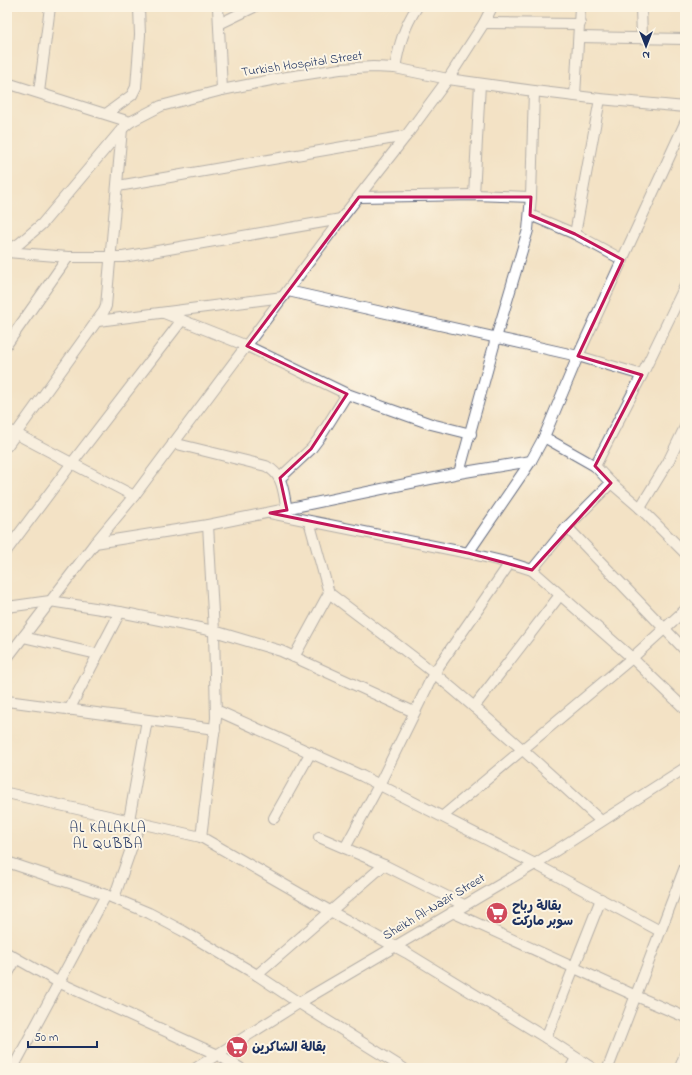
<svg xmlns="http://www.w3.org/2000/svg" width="692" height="1075" font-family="'Indie Flower','Playpen Sans Arabic',sans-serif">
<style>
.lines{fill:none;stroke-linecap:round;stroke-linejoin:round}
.minor-casing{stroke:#676e82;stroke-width:12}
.minor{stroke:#fff;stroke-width:10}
.marked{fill:none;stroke:#c2185b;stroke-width:3;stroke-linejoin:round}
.labels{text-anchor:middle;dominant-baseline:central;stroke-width:4;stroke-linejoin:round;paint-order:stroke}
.street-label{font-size:13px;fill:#1b2f5e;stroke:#fcf5e5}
.poi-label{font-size:13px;font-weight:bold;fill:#1b2f5e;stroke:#fcf5e5;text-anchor:start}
.neighbourhood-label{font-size:14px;letter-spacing:1px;fill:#1b2f5e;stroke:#fcf5e5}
</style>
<rect width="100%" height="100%" fill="#fcf5e5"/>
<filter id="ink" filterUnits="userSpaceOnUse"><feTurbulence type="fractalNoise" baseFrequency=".025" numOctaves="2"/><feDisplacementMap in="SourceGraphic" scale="8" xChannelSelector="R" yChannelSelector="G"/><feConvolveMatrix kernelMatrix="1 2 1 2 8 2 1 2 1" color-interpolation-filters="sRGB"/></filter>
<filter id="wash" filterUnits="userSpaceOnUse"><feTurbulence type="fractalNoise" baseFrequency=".012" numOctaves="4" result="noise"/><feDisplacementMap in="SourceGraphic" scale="16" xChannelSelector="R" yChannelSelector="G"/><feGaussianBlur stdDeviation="0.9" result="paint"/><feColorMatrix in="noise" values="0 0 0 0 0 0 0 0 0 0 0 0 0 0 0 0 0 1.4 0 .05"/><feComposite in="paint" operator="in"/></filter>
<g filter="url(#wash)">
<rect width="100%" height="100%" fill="#f3e2c5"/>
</g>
<g filter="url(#ink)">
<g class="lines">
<!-- minor casing -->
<g class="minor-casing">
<g id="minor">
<path d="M218,7L222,90"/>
<path d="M641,7L642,38"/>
<path d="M484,23L580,24"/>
<path d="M219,24L254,7"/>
<path d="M579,37L685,39"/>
<path d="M395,68C399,45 404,27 417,7"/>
<path d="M7,83L130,122"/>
<path d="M39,92L50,7"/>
<path d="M575,96L580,7"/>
<path d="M106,114L132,95L136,87L140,35L139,7"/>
<path d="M118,186L406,136"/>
<path d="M474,195L480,84"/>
<path d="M359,197L474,195L531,197"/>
<path d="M530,215L575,234L623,260"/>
<path d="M575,234L600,99"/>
<path d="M7,251L20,243L42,224L122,129L130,122L161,106L222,90L281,78L340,69L373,67L395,68L448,79L534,91L600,99L685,107"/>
<path d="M7,252L68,257H123L341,219"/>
<path d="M288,291L578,356L642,375"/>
<path d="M164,313L247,346L347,394L431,424L471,434"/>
<path d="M98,321L283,297"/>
<path d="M7,344L68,257"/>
<path d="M7,429L134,496"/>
<path d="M544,437L595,466L611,483L640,508L685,553"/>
<path d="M173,443L266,466C284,475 283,492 287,510"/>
<path d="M7,446L104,311L106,306L122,129"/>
<path d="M595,466L642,375L685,286"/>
<path d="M459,473L496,338L528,230L531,197L534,91"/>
<path d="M280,478L311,449L320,437L347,394"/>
<path d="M640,508L668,462L685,427"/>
<path d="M270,513L468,553L510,563L532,570L632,658L685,709"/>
<path d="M567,527L685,650"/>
<path d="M95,543L208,525L459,473L531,461"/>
<path d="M7,550L72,463L182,320"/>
<path d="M468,553L531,461L544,437L578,356L685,123"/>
<path d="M532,570L567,527L611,483"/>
<path d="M329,593C364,620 400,646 435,674C492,721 547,771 601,821"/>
<path d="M7,607L50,601L120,612L214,631L281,651L414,712"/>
<path d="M23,637L97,654"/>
<path d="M294,657L329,593L309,521"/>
<path d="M7,658L95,543L134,496L341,219L406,136L448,79L484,23L492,7"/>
<path d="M7,701L215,729"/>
<path d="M474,707L560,595"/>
<path d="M69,710L120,612"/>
<path d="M216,710L362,776L535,864L660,931"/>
<path d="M7,793L201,837L330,911L407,953L546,1038L592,1068"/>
<path d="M443,816L632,658L685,610"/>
<path d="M274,818L311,752"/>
<path d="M129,820L147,720"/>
<path d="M201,837L216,718L214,631L208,525"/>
<path d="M319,837L384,865L464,905"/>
<path d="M345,848L379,785L434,673L510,563"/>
<path d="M7,862L106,895L149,913L183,931L257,975L299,1003L403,1068"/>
<path d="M114,898L140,823"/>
<path d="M452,912L636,996L685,1017"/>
<path d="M7,953L58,982L218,1055L240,1068"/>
<path d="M7,975L16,959"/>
<path d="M257,975L384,865"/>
<path d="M546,1038L601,899"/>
<path d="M13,1068L106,895"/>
<path d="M196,1068L299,1003L535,864L685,768"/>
<path d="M571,1068L576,1058"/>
<path d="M608,1068L685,867"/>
<path d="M680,1068L685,1054"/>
</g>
</g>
<!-- minor -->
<use href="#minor" class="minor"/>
</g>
</g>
<!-- marked area -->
<path d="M0 0H692V1075H0ZM359,197H531L530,215L575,234L623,260L578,356L642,375L595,466L611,483L532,570L468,553L270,513L287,510L280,478L311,449L347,394L247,346Z" fill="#f3e2c5" fill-opacity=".55" fill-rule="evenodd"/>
<path class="marked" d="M359,197H531L530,215L575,234L623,260L578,356L642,375L595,466L611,483L532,570L468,553L270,513L287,510L280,478L311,449L347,394L247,346Z"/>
<!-- icons -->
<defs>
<g id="supermarket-disc" transform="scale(1.15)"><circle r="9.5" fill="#d1495b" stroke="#fcf5e5"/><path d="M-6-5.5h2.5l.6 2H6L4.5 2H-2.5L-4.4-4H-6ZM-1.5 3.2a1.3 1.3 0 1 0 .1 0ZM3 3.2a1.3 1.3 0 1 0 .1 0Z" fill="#fff"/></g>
</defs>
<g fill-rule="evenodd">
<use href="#supermarket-disc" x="497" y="913"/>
<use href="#supermarket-disc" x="237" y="1047"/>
</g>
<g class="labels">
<!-- street labels -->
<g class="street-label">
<text transform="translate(302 64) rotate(-8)">Turkish Hospital Street</text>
<text transform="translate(434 907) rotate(-31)">Sheikh Al-Nazir Street</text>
</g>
<!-- poi labels -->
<g class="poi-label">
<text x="512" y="906">بقالة رباح<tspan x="512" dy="15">سوبر ماركت</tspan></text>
<text x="252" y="1047">بقالة الشاكرين</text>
</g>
<!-- neighbourhood labels -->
<g class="neighbourhood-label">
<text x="108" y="828">AL KALAKLA<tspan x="108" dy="16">AL QUBBA</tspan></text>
</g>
</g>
<!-- margin -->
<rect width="692" height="1075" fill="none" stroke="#fcf5e5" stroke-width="24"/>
<!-- north arrow -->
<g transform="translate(646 46) rotate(180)" stroke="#fcf5e5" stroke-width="3" paint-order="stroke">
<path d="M0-3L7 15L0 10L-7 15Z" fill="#1b2f5e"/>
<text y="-6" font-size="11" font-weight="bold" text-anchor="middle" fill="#1b2f5e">N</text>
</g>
<!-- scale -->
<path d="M28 1041v6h69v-6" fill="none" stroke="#1b2f5e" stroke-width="2"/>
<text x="34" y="1041" font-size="12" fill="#1b2f5e" stroke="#fcf5e5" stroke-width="3" paint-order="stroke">50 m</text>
</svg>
